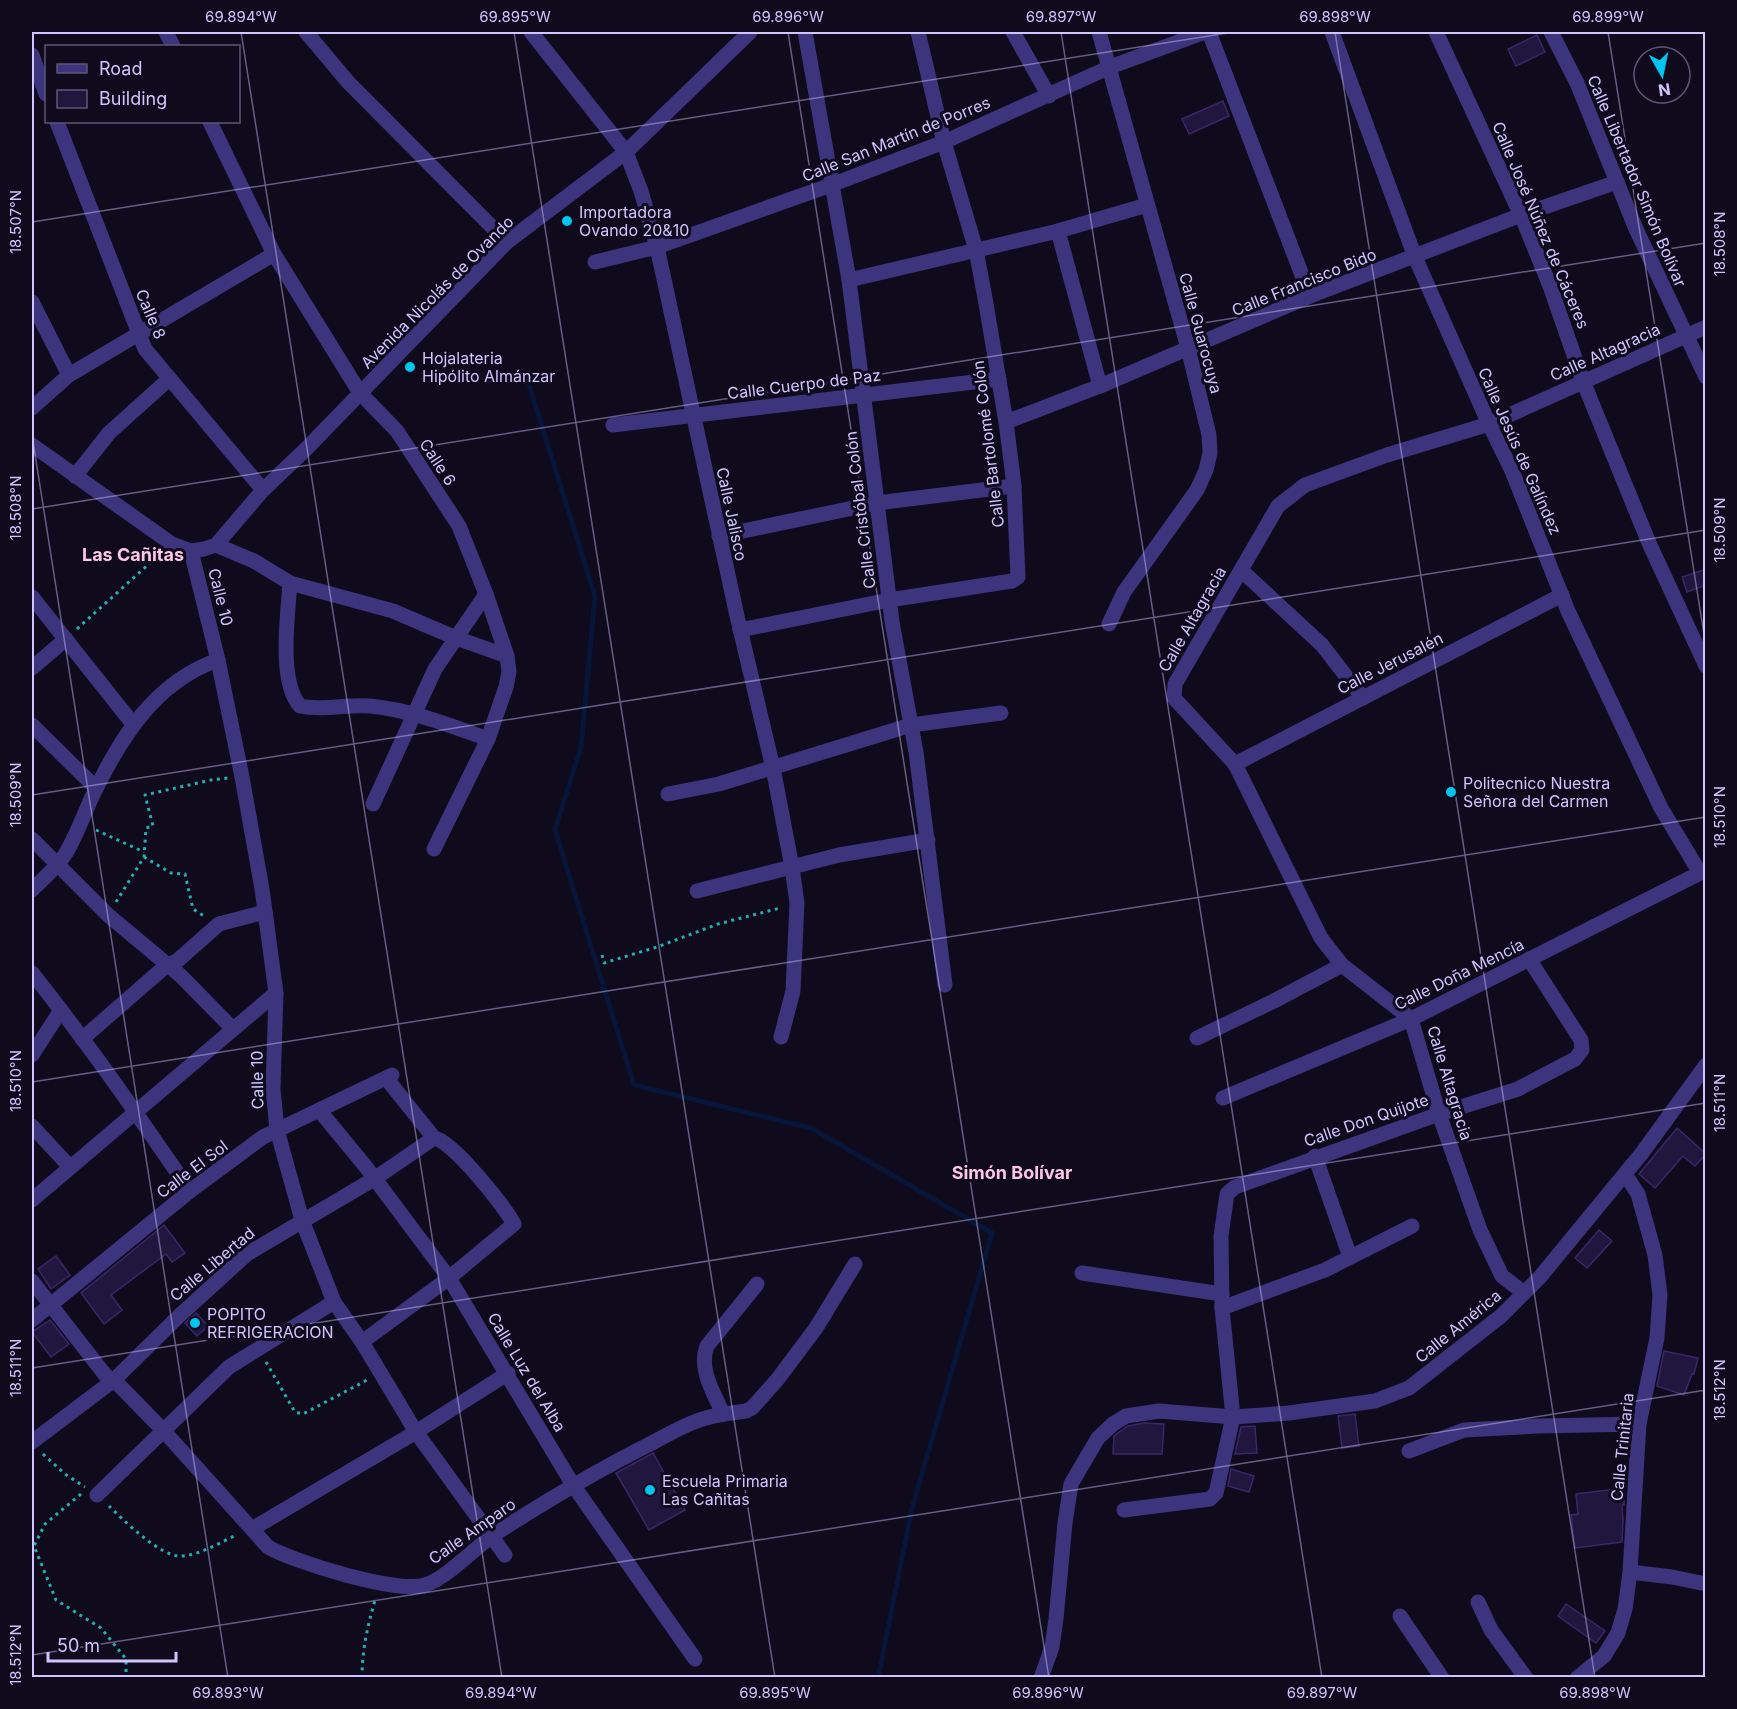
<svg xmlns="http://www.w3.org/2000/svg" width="1737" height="1709" font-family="Inter,sans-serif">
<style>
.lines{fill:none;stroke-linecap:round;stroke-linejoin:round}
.stream{stroke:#071538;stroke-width:5}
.building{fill:#21163d;stroke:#3a276a;stroke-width:1.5}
.path{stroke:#28adb0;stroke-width:3;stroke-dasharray:3 4.5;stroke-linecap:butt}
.minor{stroke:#3c347d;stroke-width:15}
.ticks{fill:none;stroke:#d1c5ff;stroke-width:1.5;stroke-opacity:0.45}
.poi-dot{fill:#00c5f0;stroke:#0f0a1c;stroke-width:2}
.labels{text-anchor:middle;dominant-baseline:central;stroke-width:6;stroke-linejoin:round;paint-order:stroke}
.street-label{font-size:16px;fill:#d1c5ff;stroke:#0f0a1c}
.poi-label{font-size:16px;fill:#d1c5ff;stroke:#0f0a1c;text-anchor:start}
.neighbourhood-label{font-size:18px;font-weight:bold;fill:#ffc7e6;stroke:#0f0a1c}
.neatline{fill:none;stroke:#d1c5ff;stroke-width:2}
.ticks-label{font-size:15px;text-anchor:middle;fill:#d1c5ff}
</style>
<rect width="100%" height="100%" fill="#0f0a1c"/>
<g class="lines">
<!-- stream -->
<path class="stream" d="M529,385L595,596L581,747L555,830L634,1085L811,1128L992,1233L912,1508L878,1678"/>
</g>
<!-- building -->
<g class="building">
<path d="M1537,35L1545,52L1516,66L1508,49Z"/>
<path d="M1223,101L1229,116L1189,134L1182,119Z"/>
<path d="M1706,569V585L1687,592L1682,577Z"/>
<path d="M1677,1128L1706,1154L1695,1166L1683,1156L1655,1188L1639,1174Z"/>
<path d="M164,1225L185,1253L172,1262L166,1254L111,1295L122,1310L104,1324L81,1293Z"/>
<path d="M1599,1230L1612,1241L1587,1268L1575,1258Z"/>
<path d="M56,1256L70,1275L51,1289L38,1269Z"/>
<path d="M196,1313L208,1326L197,1336L185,1323Z"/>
<path d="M50,1320L69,1344L51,1357L32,1332Z"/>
<path d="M1664,1351L1698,1358L1694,1374H1692L1684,1395L1657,1386Z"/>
<path d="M1355,1414L1359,1446L1342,1448L1338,1416Z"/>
<path d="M1144,1423L1164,1424L1162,1454H1113L1114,1436L1128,1426Z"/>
<path d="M1255,1426L1257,1453L1235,1454L1241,1427Z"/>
<path d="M653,1453L685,1510L649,1530L616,1473Z"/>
<path d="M1231,1469L1254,1476L1249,1492L1228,1486Z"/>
<path d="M1624,1488V1505H1622L1623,1520L1622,1542L1575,1548L1571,1515L1578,1514L1576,1494Z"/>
<path d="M1566,1604L1605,1631L1596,1643L1558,1616Z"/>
</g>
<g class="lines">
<!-- path -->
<g class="path">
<path d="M77,629L161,553"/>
<path d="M96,830L144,852"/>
<path d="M144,857L171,873L185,874L193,909L204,916"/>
<path d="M116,902L144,857L146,828L153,826L145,795L211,780L228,778"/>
<path d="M602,955L604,963L657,947L718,924L780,908"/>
<path d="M266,1362L295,1412L303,1414L369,1379"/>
<path d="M43,1454L65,1474L85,1487"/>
<path d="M81,1494L45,1524L34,1546L56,1600L101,1628L126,1659V1678"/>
<path d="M109,1506C122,1519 161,1557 180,1556C199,1556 220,1542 237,1535"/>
<path d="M362,1678C362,1649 368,1624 376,1597"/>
</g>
<!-- minor -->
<g class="minor">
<path d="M166,32L173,46"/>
<path d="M306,32L348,82L507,242"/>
<path d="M531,32L626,152L641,191L657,247L737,616L773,768L792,867L797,903L793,991L781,1037"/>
<path d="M805,32L849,280L892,622L916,752L945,985"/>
<path d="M1013,32L1049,96"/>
<path d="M1099,32L1188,348L1209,435L1210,453L1206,470L1197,490L1124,592L1109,624"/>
<path d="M1209,32L1310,296"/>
<path d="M1332,32L1415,257L1489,424L1512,471L1568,611L1661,808L1700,873"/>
<path d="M1436,32L1521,215L1550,286L1583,381L1649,543L1706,666"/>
<path d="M1551,32L1577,83L1636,229L1706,377"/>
<path d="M32,55L46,94"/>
<path d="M57,122L145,349L263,490"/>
<path d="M210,122L274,254L360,393L397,431L459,526L486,594L507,656L509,672L506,687L488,739L434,849"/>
<path d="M1058,231L1100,386"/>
<path d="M595,262L657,247L831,185L944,142L1110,67L1205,32"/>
<path d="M849,280L1058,231L1147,205"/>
<path d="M32,302L69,375"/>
<path d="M32,408L69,375L274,254"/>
<path d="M1006,422L1100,386L1310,296L1521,215L1617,182"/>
<path d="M613,425L999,379"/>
<path d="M32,445L172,544L191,551L204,549L216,545L263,490L305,450L507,242L626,152L750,32"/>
<path d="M75,476L109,433L169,379"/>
<path d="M719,536L877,503L1014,486"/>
<path d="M216,545L254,561L290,583L393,611L456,638L507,656"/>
<path d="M191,551L218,660L242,777L262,889L276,993L273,1089L277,1130L302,1220L334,1302L362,1342L416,1432L505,1555"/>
<path d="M1241,570L1322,645L1363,698"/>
<path d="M290,583C288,614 278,681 300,706C322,711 347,704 370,706C411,710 449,725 488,739"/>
<path d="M32,597L133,724"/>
<path d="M740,630L889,600L1012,581L1018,577L1014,486L1006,422L985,298L976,250L944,142L918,32"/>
<path d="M32,668L66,639"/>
<path d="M32,725L96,788"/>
<path d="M1235,764L1562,595"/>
<path d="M668,794L719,784L911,725L1001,713"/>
<path d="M373,804L435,669L486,594"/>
<path d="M32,839L108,915L181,976L233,1029"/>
<path d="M32,890C43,879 57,867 66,853C76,836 83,817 91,799C119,740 154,682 218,660"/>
<path d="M697,891L839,855L928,840"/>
<path d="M32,973C88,1043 139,1117 190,1191"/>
<path d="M1197,1038L1274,1001L1342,965"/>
<path d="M82,1039L167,965L177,961L219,924L265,912"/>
<path d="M32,1055L61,1010"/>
<path d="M1223,1098L1411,1019L1706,870"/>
<path d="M319,1110L366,1167L449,1278L573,1485L695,1659"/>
<path d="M32,1126L70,1167"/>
<path d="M1315,1156L1350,1257"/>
<path d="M32,1200L276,993"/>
<path d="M1082,1273L1222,1294"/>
<path d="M32,1281L106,1376L114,1380L163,1430L268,1547C294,1562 397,1594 425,1585C447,1578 474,1548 495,1534C546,1501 598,1470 652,1443C669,1434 687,1423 706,1418C719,1414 732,1413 746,1411L752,1408L777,1380L816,1328L855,1264"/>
<path d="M1524,1293L1502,1276L1480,1230L1439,1114L1411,1019L1342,965L1321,938L1235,764L1174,698L1175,684L1278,506L1305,485L1387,455L1489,424L1706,327"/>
<path d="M1222,1308L1325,1270L1412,1226"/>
<path d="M32,1320L190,1191L263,1137L392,1075"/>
<path d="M362,1342L449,1278L514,1224C505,1207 452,1140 434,1138L386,1078"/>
<path d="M723,1414C714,1393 698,1369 707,1346L757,1284"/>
<path d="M32,1442L114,1380L179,1316L247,1254L374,1179L434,1138"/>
<path d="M1409,1451L1464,1430L1539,1426L1639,1424"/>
<path d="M97,1495L229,1367L334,1302"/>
<path d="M1124,1510L1210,1499L1216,1493L1233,1417L1222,1308L1221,1236L1227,1194L1235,1187L1439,1114L1518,1089L1575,1059L1582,1050L1581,1040L1529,959"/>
<path d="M252,1529L416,1432L508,1373"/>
<path d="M1630,1572L1672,1577L1706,1584"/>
<path d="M1478,1602L1491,1630L1526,1678"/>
<path d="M1400,1616L1442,1678"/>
<path d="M1041,1678L1052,1647L1056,1619L1065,1523L1071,1484L1098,1438L1113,1424L1126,1416L1159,1411L1233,1417L1289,1413L1375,1401L1409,1388L1501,1316L1540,1277L1642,1153L1706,1065"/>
<path d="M1577,1678L1604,1656L1618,1633L1625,1609L1630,1572L1639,1424L1657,1338L1660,1295L1655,1255L1638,1194L1625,1174"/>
</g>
</g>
<!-- ticks -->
<path class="ticks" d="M241,32L502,1678M514,32L775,1678M788,32L1049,1678M1061,32L1322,1678M1335,32L1595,1678M1608,32L1706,647M32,222L1234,32M32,435L228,1678M32,509L1706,243M32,795L1706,530M32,1082L1706,817M32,1368L1706,1103M32,1655L1706,1390M1698,1678L1706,1676"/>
<!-- markers -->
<g class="poi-dot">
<circle cx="567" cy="221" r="6"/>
<circle cx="410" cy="367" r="6"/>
<circle cx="1451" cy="792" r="6"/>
<circle cx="195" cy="1323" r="6"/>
<circle cx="650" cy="1490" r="6"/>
</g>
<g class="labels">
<!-- street labels -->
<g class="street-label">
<text transform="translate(896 139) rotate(-22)">Calle San Martín de Porres</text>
<text transform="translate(1637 181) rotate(67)">Calle Libertador Simón Bolívar</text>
<text transform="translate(1541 225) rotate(67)">Calle José Núñez de Cáceres</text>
<text transform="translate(1304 282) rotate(-22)">Calle Francisco Bido</text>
<text transform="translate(437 292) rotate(-45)">Avenida Nicolás de Ovando</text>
<text transform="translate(151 314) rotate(67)">Calle 8</text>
<text transform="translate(1201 333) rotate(75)">Calle Guarocuya</text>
<text transform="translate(1605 352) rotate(-24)">Calle Altagracia</text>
<text transform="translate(804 384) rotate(-7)">Calle Cuerpo de Paz</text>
<text transform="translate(988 444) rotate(-97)">Calle Bartolomé Colón</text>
<text transform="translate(1520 451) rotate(66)">Calle Jesús de Galíndez</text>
<text transform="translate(438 462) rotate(57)">Calle 6</text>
<text transform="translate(860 510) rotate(-97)">Calle Cristóbal Colón</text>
<text transform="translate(732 514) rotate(78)">Calle Jalisco</text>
<text transform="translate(221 597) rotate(76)">Calle 10</text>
<text transform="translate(1192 619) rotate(-60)">Calle Altagracia</text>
<text transform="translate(1390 663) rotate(-27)">Calle Jerusalén</text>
<text transform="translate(1459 974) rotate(-26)">Calle Doña Mencía</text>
<text transform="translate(257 1080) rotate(-91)">Calle 10</text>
<text transform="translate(1450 1083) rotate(73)">Calle Altagracia</text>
<text transform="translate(1366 1120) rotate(-19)">Calle Don Quijote</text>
<text transform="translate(192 1169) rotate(-37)">Calle El Sol</text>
<text transform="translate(212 1264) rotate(-40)">Calle Libertad</text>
<text transform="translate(1458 1326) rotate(-39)">Calle América</text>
<text transform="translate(527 1372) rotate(59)">Calle Luz del Alba</text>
<text transform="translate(1622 1447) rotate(-84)">Calle Trinitaria</text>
<text transform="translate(472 1531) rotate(-35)">Calle Amparo</text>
</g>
<!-- poi labels -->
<g class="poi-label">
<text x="579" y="212">Importadora<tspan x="579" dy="18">Ovando 20&amp;10</tspan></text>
<text x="422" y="358">Hojalateria<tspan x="422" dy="18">Hipólito Almánzar</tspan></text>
<text x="1463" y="783">Politecnico Nuestra<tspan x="1463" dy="18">Señora del Carmen</tspan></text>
<text x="207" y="1314">POPITO<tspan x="207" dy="18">REFRIGERACION</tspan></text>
<text x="662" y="1481">Escuela Primaria<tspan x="662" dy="18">Las Cañitas</tspan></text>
</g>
<!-- neighbourhood labels -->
<g class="neighbourhood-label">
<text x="133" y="554">Las Cañitas</text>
<text x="1012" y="1172">Simón Bolívar</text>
</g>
</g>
<!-- border -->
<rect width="1737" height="1709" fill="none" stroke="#0f0a1c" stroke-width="66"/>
<!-- legend -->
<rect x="45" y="45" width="195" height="78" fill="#0f0a1c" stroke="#5d5577" stroke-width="1.5"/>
<rect x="57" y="64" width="30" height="9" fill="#3c347d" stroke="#5d5577" stroke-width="1.5"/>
<text x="99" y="75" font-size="18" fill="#d1c5ff">Road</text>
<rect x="57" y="90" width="30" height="18" fill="#21163d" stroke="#5d5577" stroke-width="1.5"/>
<text x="99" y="105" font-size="18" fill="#d1c5ff">Building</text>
<!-- north arrow -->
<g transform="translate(1662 75) rotate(171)"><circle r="28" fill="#0f0a1c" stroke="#5d5577" stroke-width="1.5"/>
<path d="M0-4.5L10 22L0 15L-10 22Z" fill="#00c5f0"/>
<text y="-9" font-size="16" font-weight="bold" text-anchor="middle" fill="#d1c5ff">N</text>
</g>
<!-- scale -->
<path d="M48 1652v9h128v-9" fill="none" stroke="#d1c5ff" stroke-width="3"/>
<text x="57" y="1652" font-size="18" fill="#d1c5ff" stroke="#0f0a1c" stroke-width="4.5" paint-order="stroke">50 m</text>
<rect x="33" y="33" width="1671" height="1643" class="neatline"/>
<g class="ticks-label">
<text x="241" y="22">69.894°W</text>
<text x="515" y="22">69.895°W</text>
<text x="788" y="22">69.896°W</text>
<text x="1061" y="22">69.897°W</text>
<text x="1335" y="22">69.898°W</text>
<text x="1608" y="22">69.899°W</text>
<text transform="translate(16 222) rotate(-90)" y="5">18.507°N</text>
<text transform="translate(1720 244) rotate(-90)" y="5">18.508°N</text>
<text transform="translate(16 508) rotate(-90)" y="5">18.508°N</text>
<text transform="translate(1720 530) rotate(-90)" y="5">18.509°N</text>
<text transform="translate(16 795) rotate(-90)" y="5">18.509°N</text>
<text transform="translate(1720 817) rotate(-90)" y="5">18.510°N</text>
<text transform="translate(16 1081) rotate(-90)" y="5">18.510°N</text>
<text transform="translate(1720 1103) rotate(-90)" y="5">18.511°N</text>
<text transform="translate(16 1368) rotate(-90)" y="5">18.511°N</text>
<text transform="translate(1720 1390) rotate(-90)" y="5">18.512°N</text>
<text transform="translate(16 1655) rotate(-90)" y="5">18.512°N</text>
<text x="228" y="1698">69.893°W</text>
<text x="501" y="1698">69.894°W</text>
<text x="775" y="1698">69.895°W</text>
<text x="1048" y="1698">69.896°W</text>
<text x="1322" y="1698">69.897°W</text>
<text x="1595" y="1698">69.898°W</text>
</g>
</svg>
